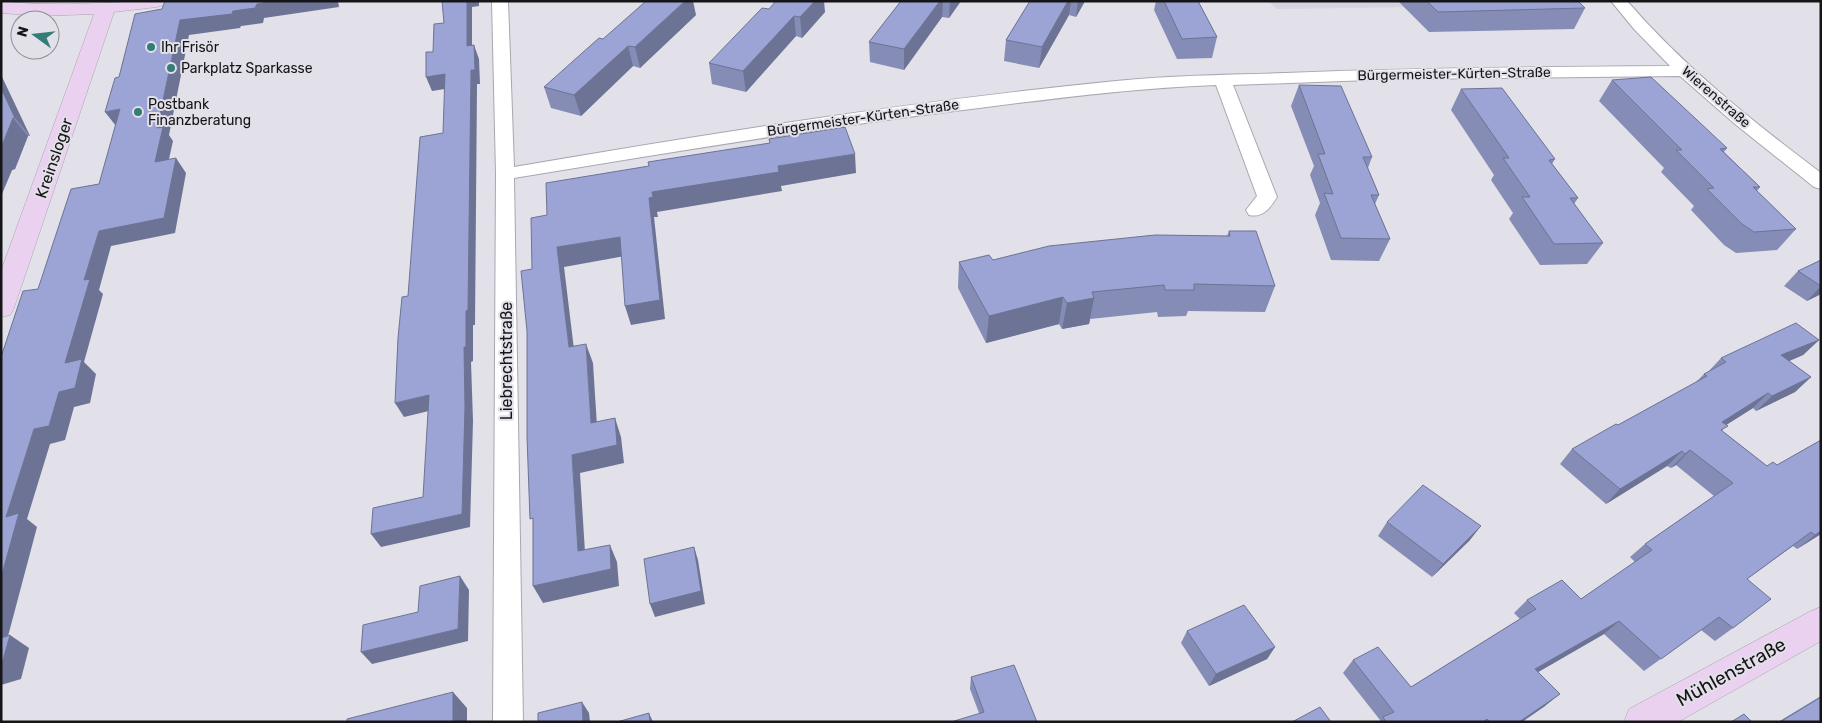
<svg xmlns="http://www.w3.org/2000/svg" width="1822" height="723" font-family="Rubik,sans-serif">
<style>
.built{fill:#d6d2e0}
.lines{fill:none;stroke-linecap:round;stroke-linejoin:round}
.street-casing{stroke:#a9a7ae;stroke-width:2}
.secondary-casing{stroke:#a9a7ae;stroke-width:1}
.street{fill:#fff;fill-rule:evenodd}
.secondary{fill:#ead1ef;fill-rule:evenodd}
.wall{fill:#858db6}
.shaded-wall{fill:#6c7394}
.building{fill:#9ba4d4;stroke:#6c7394}
.poi-dot{fill:#347c78;stroke:#e2e0e8;stroke-width:2}
.labels{text-anchor:middle;dominant-baseline:central;stroke-width:4;stroke-linejoin:round;paint-order:stroke}
.far-poi-label{font-size:14px;fill:#151416;stroke:#e2e0e8;text-anchor:start}
.far-street-label{font-size:14px;fill:#151416;stroke:#e2e0e8}
.street-label{font-size:16px;fill:#151416;stroke:#e2e0e8}
.near-street-label{font-size:19px;fill:#151416;stroke:#e2e0e8}
</style>
<rect width="100%" height="100%" fill="#e2e0e8"/>
<!-- built -->
<path class="built" d="M1268,1H1482L1415,7L1277,9Z"/>
<g class="lines">
<!-- street casing -->
<g class="street-casing">
<path id="street" d="M492,1H508L514,167C714,133 914,101 1116,81C1172,75 1228,75 1285,73C1413,68 1542,67 1670,66L1634,29L1611,1H1627C1684,67 1752,121 1821,173V189L1814,187L1735,124L1680,76L1396,79L1233,85L1277,197C1270,208 1263,218 1249,215L1246,210L1257,196L1216,85C1136,88 1058,98 979,108C823,127 669,152 514,178L523,722H493L496,174Z"/>
</g>
<!-- secondary casing -->
<g class="secondary-casing">
<g id="secondary">
<path d="M1,1C56,8 111,1 166,1L164,5L157,7L114,12L14,308L10,315L1,317V271L94,14L40,16L1,13Z"/>
<path d="M1821,607V641L1678,722H1624L1629,709L1809,612Z"/>
</g>
</g>
<!-- street -->
<use href="#street" class="street"/>
<!-- secondary -->
<use href="#secondary" class="secondary"/>
</g>
<!-- wall -->
<g class="wall">
<path d="M901,1H961L949,18L942,17L904,70L870,62L869,42Z"/>
<path d="M1030,1H1085L1076,17L1069,15L1039,68L1004,61L1006,40Z"/>
<path d="M1156,1H1198L1217,37L1212,58L1177,59L1154,10Z"/>
<path d="M1398,1H1578L1585,8L1574,29L1429,32Z"/>
<path d="M769,9L825,12L802,38L796,36L746,92L712,84L709,63Z"/>
<path d="M696,15L640,68L633,66L581,116L551,108L544,87L603,39Z"/>
<path d="M1,75L30,136H28L15,169L12,170L1,196Z"/>
<path d="M1612,80L1727,148L1724,152L1760,187L1757,191L1796,229L1777,250L1736,253L1724,245L1691,210L1694,206L1661,172L1664,168L1599,101Z"/>
<path d="M1299,85L1372,157L1368,168L1379,195L1375,204L1390,239L1379,261L1331,260L1315,215L1320,203L1310,175L1314,166L1291,106Z"/>
<path d="M1461,89L1555,159L1552,164L1578,198L1574,204L1603,243L1587,264L1540,265L1509,219L1513,213L1491,180L1494,175L1451,110Z"/>
<path d="M1229,231L1275,286L1265,312L1188,311L1186,316L1158,317L1157,312L1090,319L1089,324L1062,329L1059,324L986,343L958,288L959,262L993,260L1227,236Z"/>
<path d="M1821,260V294L1807,301L1784,286L1798,271Z"/>
<path d="M1819,340L1803,355L1789,361L1811,377L1795,392L1756,411L1753,408L1726,425L1722,431L1767,466L1777,465L1821,440V534L1797,549L1793,546L1747,579L1733,628L1715,641L1701,630L1644,671L1604,634L1538,672L1545,706L1522,722H1379L1380,720L1343,673L1353,660L1411,687L1520,619L1514,613L1527,600L1581,599L1635,562L1630,557L1645,544L1714,496L1676,465L1671,468L1667,466L1606,504L1560,464L1572,449L1618,425L1695,383L1704,374L1708,372L1721,358Z"/>
<path d="M1387,522L1470,540L1432,577L1378,536Z"/>
<path d="M1187,631L1275,647L1267,659L1209,686L1181,643Z"/>
<path d="M971,677L1037,722L979,713L970,689Z"/>
<path d="M1821,696V722H1778Z"/>
</g>
<!-- shaded-wall -->
<g class="shaded-wall">
<path d="M272,1H338L339,7L264,18L263,23L241,26L240,28L189,35L169,135L173,141L165,177L155,162L157,128L180,20L233,11L257,4Z"/>
<path d="M467,1H479V6L472,7V60L467,46Z"/>
<path d="M685,1H693L696,15L640,68L635,47Z"/>
<path d="M815,1H824L825,12L802,38L800,17Z"/>
<path d="M940,1H943L942,17L904,70V49Z"/>
<path d="M950,1H961L949,18Z"/>
<path d="M1068,1H1071L1069,15L1039,68L1042,47Z"/>
<path d="M1078,1H1085L1076,17Z"/>
<path d="M794,16L796,36L746,92L743,71Z"/>
<path d="M474,45L479,59L480,84H477L475,325H473V361L471,362L473,421L470,527L381,547L371,534L462,514L464,347L466,311L471,70Z"/>
<path d="M628,46L633,66L581,116L574,95Z"/>
<path d="M445,74L451,88L432,91L426,77Z"/>
<path d="M1,75L30,136L15,118L1,88Z"/>
<path d="M120,109L116,126L105,112Z"/>
<path d="M13,118L28,136L15,169L12,170L1,196V148Z"/>
<path d="M855,154L856,173L781,186L782,191L657,212L658,217H654L665,319L631,325L625,306L649,198L652,192L778,166Z"/>
<path d="M176,158L186,173L175,233L111,246L99,290L103,294L84,362L96,374L90,403L74,407L65,440L50,444L27,519L37,527L3,655L1,654V578L6,517L34,429L65,363L84,280L99,231Z"/>
<path d="M620,237L625,256L564,267L576,366L569,347L557,247Z"/>
<path d="M1821,286V294L1807,301Z"/>
<path d="M1063,297L1059,324L986,343L989,316Z"/>
<path d="M1094,298L1089,324L1062,329L1067,303Z"/>
<path d="M1819,340L1803,355L1766,371L1781,355Z"/>
<path d="M586,344L593,363L598,442L591,423Z"/>
<path d="M1811,377L1795,392L1756,411L1772,396Z"/>
<path d="M1768,393L1753,408L1707,437L1722,422Z"/>
<path d="M429,395L437,409L404,417L395,403Z"/>
<path d="M615,418L621,437L624,463L580,473L586,568L578,551L572,455Z"/>
<path d="M1690,450L1676,465L1671,468L1685,454Z"/>
<path d="M1682,451L1667,466L1606,504L1620,489Z"/>
<path d="M1481,526L1470,540L1432,577L1443,564Z"/>
<path d="M1821,531V534L1797,549L1815,535Z"/>
<path d="M610,545L617,562L619,586L543,603L533,586Z"/>
<path d="M694,547L698,560L705,604L655,617L650,604Z"/>
<path d="M460,576L469,590L468,641L372,664L361,652L458,629Z"/>
<path d="M1619,621L1604,634L1521,682L1535,669Z"/>
<path d="M10,635L29,648L21,679L1,685V667Z"/>
<path d="M1275,647L1267,659L1209,686L1216,674Z"/>
<path d="M453,692L467,708V722H453Z"/>
<path d="M1560,694L1545,706L1522,722H1519Z"/>
<path d="M582,702L589,713L590,722H583Z"/>
<path d="M649,713L653,722H650Z"/>
</g>
<!-- building -->
<g class="building">
<path d="M165,1H272L257,4L255,8L233,11L232,14L180,20L157,128L163,127L155,162L176,158L164,218L99,231L84,280L90,279L65,363L82,359L75,388L59,392L49,426L34,429L6,517L19,513L1,578V357L23,291L38,289L71,189L99,184L120,109L105,112L115,78L119,77L135,14L162,9Z"/>
<path d="M442,1H467V46L474,45L475,70H471L468,310L466,311V347H464L465,407L462,514L371,534L373,508L423,497L429,395L395,403L398,338L402,297L408,296L420,137L443,133L445,74L426,77V52H433L434,24L444,23Z"/>
<path d="M646,1H685L635,47L628,46L574,95L544,87L599,38L603,39Z"/>
<path d="M776,1H815L800,17L794,16L743,71L709,63L762,8L769,9Z"/>
<path d="M901,1H940L904,49L869,42Z"/>
<path d="M1030,1H1068L1042,47L1006,40Z"/>
<path d="M1164,1H1198L1217,37L1182,39Z"/>
<path d="M1427,1H1578L1585,8L1438,12Z"/>
<path d="M1651,77L1727,148L1720,149L1760,187H1753L1796,229L1754,232L1742,224L1707,189L1714,188L1676,150H1682L1612,80Z"/>
<path d="M1299,85L1341,86L1372,157H1363L1379,195H1371L1390,239L1341,238L1324,193L1333,194L1318,154H1325Z"/>
<path d="M1,88L15,118H13L1,148Z"/>
<path d="M1502,88L1555,159L1549,160L1578,198H1570L1603,243L1554,244L1522,197H1530L1503,158H1509L1461,89Z"/>
<path d="M845,127L855,154L778,166L779,172L652,192L653,197L649,198L660,300L625,306L620,237L557,247L569,347L586,344L591,423L615,418L617,445L572,455L578,551L610,545L611,569L533,586V518L530,519L527,437V331L521,271L532,269L531,218L547,215L546,183L649,166L648,162L770,143L769,139Z"/>
<path d="M1229,231H1256L1275,286L1194,284V290H1165L1164,285L1092,292L1094,298L1067,303L1063,297L989,316L959,262L989,255L993,260L1049,246L1155,235L1230,236Z"/>
<path d="M1821,260V286L1798,271Z"/>
<path d="M1796,323L1819,340L1781,355L1811,377L1772,396L1768,393L1722,422L1728,426L1721,430L1767,466L1773,462L1777,465L1821,440V531L1815,535L1811,532L1747,579L1771,599L1733,628L1719,617L1661,659L1619,621L1535,669L1560,694L1519,722H1490L1487,719L1483,722H1386L1383,717L1394,712L1353,660L1378,647L1411,687L1536,609L1527,600L1562,580L1581,599L1652,550L1645,544L1733,483L1690,450L1685,454L1682,451L1620,489L1572,449L1616,424L1618,425L1707,376L1704,374L1726,362L1721,358Z"/>
<path d="M1423,485L1481,526L1443,564L1387,522Z"/>
<path d="M694,547L701,591L650,604L644,559Z"/>
<path d="M460,576L458,629L361,652L363,625L418,612L420,586Z"/>
<path d="M1244,605L1275,647L1216,674L1187,631Z"/>
<path d="M10,635L1,667V638Z"/>
<path d="M1014,665L1037,722H951L984,712L971,677Z"/>
<path d="M453,692V722H347V719Z"/>
<path d="M1821,697V722H1780Z"/>
<path d="M582,702L583,722H538V713Z"/>
<path d="M1320,707L1331,722H1292Z"/>
<path d="M649,713L650,722H617Z"/>
<path d="M1744,714L1752,722H1731Z"/>
</g>
<!-- markers -->
<g class="poi-dot">
<circle cx="151" cy="47" r="5"/>
<circle cx="171" cy="68" r="5"/>
<circle cx="138" cy="112" r="5"/>
</g>
<g class="labels">
<!-- far-poi labels -->
<g class="far-poi-label">
<text x="161" y="47">Ihr Frisör</text>
<text x="181" y="68">Parkplatz Sparkasse</text>
<text x="148" y="104">Postbank<tspan x="148" dy="16">Finanzberatung</tspan></text>
</g>
<!-- far-street labels -->
<g class="far-street-label">
<text transform="translate(1454 74) rotate(-1)">Bürgermeister-Kürten-Straße</text>
<text transform="translate(1716 97) rotate(41)">Wierenstraße</text>
<text transform="translate(863 118) rotate(-8)">Bürgermeister-Kürten-Straße</text>
</g>
<!-- street labels -->
<g class="street-label">
<text transform="translate(54 158) rotate(-71)">Kreinsloger</text>
<text transform="translate(506 361) rotate(-90)">Liebrechtstraße</text>
</g>
<!-- near-street labels -->
<g class="near-street-label">
<text transform="translate(1731 672) rotate(-29)">Mühlenstraße</text>
</g>
</g>
<!-- border -->
<rect width="1822" height="723" fill="none" stroke="#151416" stroke-width="5"/>
<!-- north arrow -->
<g transform="translate(35 35) rotate(285)"><circle r="24" fill="#e2e0e8" stroke="#908e94"/>
<path d="M0-4L9 19L0 12L-9 19Z" fill="#347c78"/>
<text y="-8" font-size="14" font-weight="bold" text-anchor="middle" fill="#151416">N</text>
</g>
</svg>
